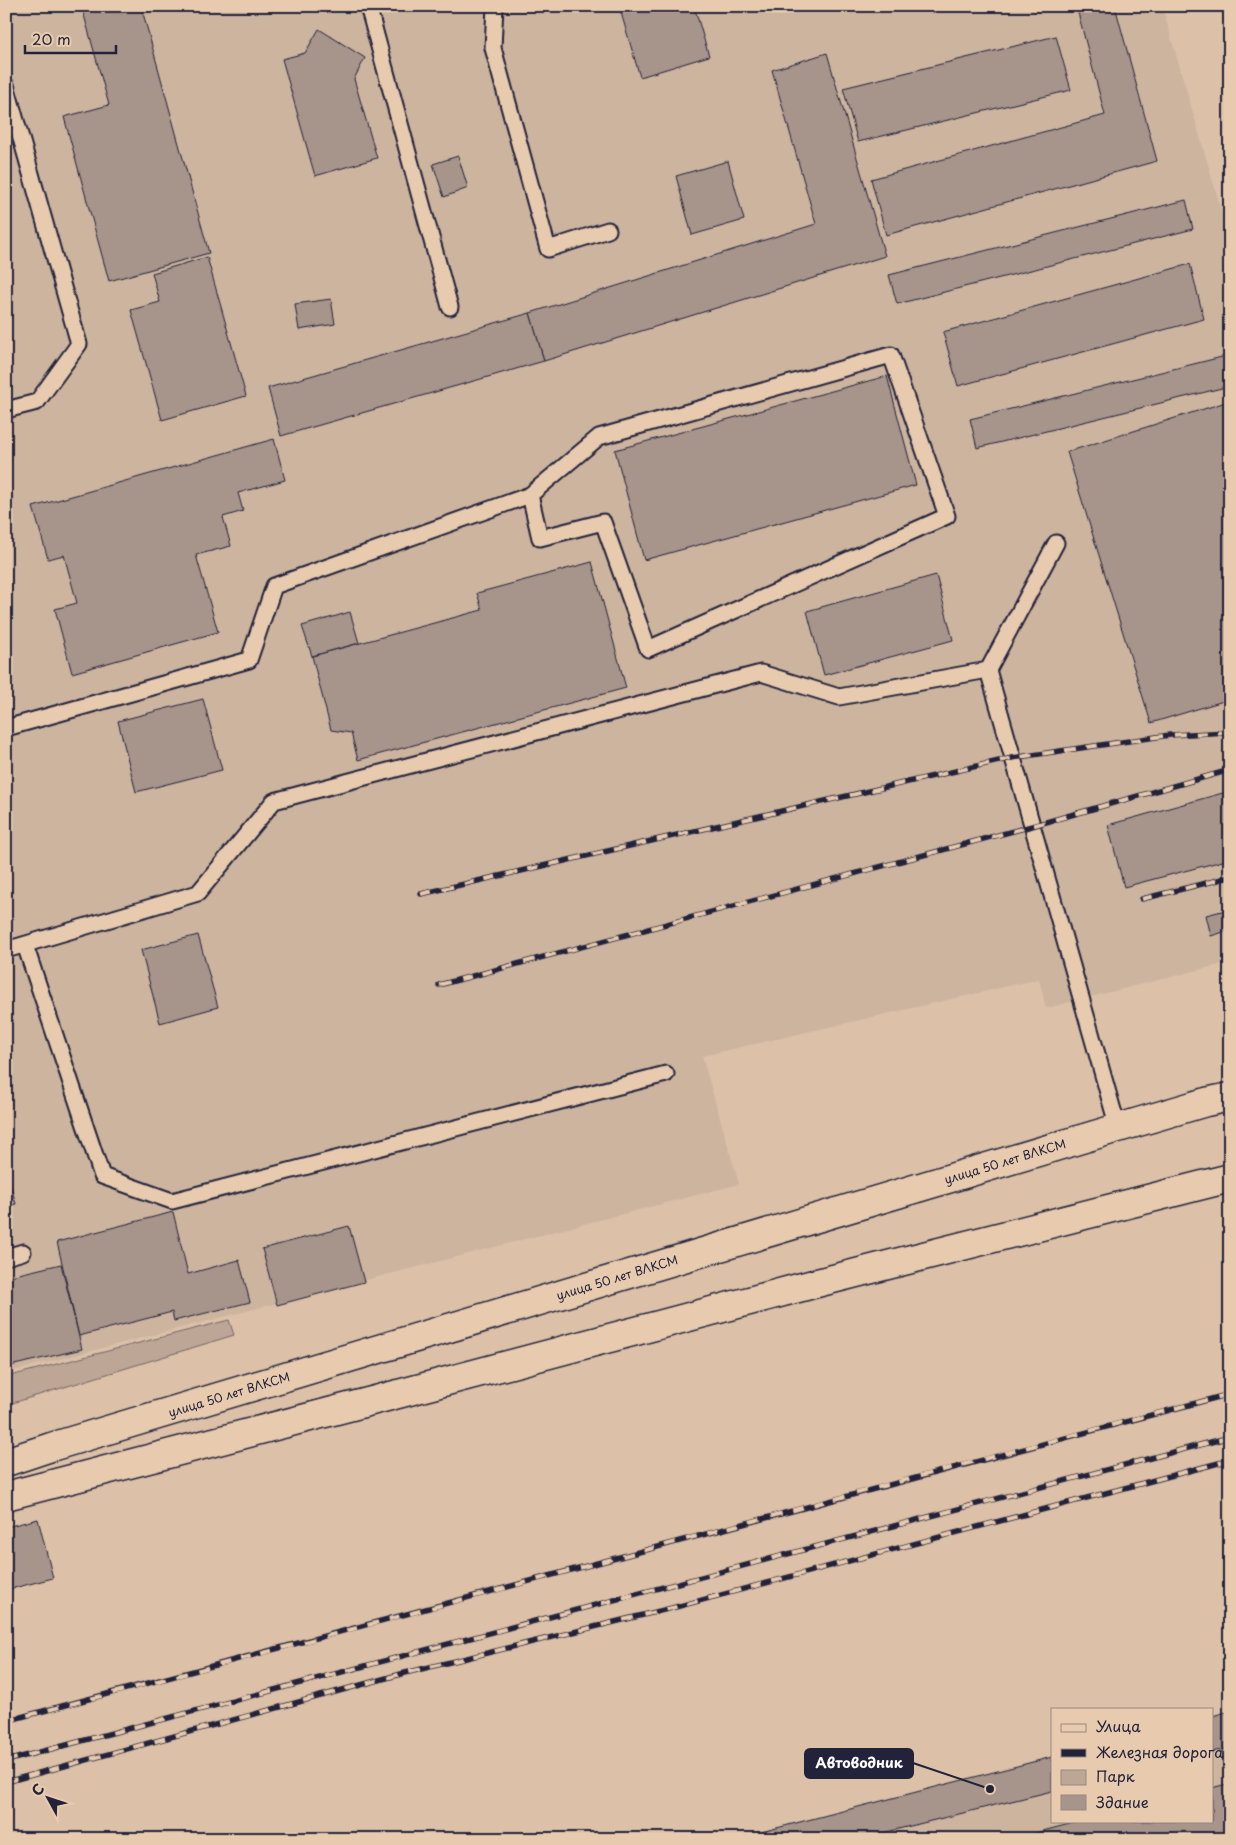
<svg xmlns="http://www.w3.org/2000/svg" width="1236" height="1845" font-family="'Playpen Sans',sans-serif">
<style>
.built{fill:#ccb49f}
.green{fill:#bda696;stroke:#706468}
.building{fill:#a7948a;stroke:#22223b}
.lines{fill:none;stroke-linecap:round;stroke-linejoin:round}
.lane-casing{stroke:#22223b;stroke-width:19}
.secondary-casing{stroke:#22223b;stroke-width:31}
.lane{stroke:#e8cbaf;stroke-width:15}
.secondary{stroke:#e8cbaf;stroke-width:28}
.rail-casing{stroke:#22223b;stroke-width:5.5}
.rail{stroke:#e8cbaf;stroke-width:4;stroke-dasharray:11;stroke-linecap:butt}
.labels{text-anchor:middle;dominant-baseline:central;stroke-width:4;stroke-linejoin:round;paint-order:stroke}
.street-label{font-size:12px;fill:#22223b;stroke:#e8cbaf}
.leader{fill:none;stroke:#22223b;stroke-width:2}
.callout-dot{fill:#22223b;stroke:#e8cbaf;stroke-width:2}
.callout{fill:#22223b;stroke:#22223b;stroke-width:2}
.callout-label{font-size:14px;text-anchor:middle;font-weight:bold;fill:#fff}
</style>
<rect width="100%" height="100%" fill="#dcc1a8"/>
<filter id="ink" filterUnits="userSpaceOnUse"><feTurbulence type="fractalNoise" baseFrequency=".02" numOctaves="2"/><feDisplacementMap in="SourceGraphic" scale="10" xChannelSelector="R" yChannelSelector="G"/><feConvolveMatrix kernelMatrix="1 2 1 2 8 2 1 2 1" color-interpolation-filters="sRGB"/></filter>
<g filter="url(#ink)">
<!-- built -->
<g class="built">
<path d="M6,6H1162L1230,240V962L1046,1008L1039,979L702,1056L739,1184L6,1373Z"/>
<path d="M1230,1711V1839H734L1052,1757V1821H1212V1716Z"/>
</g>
<!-- green -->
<path class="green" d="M229,1320L234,1335L6,1405V1377Z"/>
<!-- building -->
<g class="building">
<path d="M88,6H141L209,253L109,281L64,117L109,105L82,8Z"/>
<path d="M619,6H694L709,56L640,77Z"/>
<path d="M1087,6H1115L1157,161L886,235L871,179L1105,115L1077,9Z"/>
<path d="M319,29L365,58L354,79L377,158L315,176L282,59L305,53Z"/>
<path d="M1056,36L1071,90L858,142L843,88Z"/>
<path d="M827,53L885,256L544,361L530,313L816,224L772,70Z"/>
<path d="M458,156L468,188L444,197L433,164Z"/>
<path d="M728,161L744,220L692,235L676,176Z"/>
<path d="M1186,200L1193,229L897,304L889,275Z"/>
<path d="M207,257L246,396L162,420L131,310L160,302L152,273Z"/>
<path d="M1190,264L1204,319L958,386L943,332Z"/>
<path d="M331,299L335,324L299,330L295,304Z"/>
<path d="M530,313L544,361L281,436L268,388Z"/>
<path d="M1230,355V386L977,448L970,419Z"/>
<path d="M887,376L916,485L644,560L615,450Z"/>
<path d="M1226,402L1230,413V699L1151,723L1067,452Z"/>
<path d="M274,439L285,480L238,493L243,511L223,517L231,546L196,555L218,632L72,673L55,609L77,603L64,555L48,559L33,507Z"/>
<path d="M592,562L626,688L358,760L351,733L331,730L312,656L482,610L477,593Z"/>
<path d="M936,575L953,640L824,675L807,611Z"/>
<path d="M350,612L359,643L312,656L302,626Z"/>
<path d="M203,699L222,770L136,792L118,721Z"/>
<path d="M1230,791V859L1124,887L1108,825Z"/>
<path d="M1230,909V930L1211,936L1206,915Z"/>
<path d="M198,935L218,1007L160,1023L141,950Z"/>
<path d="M6,1169L16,1204L6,1206Z"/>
<path d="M173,1212L188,1274L239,1260L250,1302L174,1321L172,1312L79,1336L57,1242Z"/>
<path d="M349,1226L364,1282L277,1305L262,1249Z"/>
<path d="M61,1264L82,1349L6,1367V1277Z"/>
<path d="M38,1519L53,1578L6,1590V1527Z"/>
<path d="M1230,1711V1748L1212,1752V1716Z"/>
<path d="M1052,1757V1791L858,1839H734Z"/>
<path d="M1230,1783V1839H1012L1081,1821H1212V1788Z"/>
</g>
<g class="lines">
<!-- lane casing -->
<g class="lane-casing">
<g id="lane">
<path d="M368,6L450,307"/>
<path d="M495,6L493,48L548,249L608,230"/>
<path d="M6,85L79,344L37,402L6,410"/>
<path d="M988,670L1118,1128"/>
<path d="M6,728L249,660L274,586L530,495L599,437L891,355L947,516L648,649L603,522L540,538L530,495"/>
<path d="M25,945L102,1176L172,1201L666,1074"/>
<path d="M6,950L198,893L274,801L761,673L839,697L988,670L1056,543"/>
<path d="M6,1257L23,1252"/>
</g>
</g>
<!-- secondary casing -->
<g class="secondary-casing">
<g id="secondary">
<path d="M6,1462L51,1447L1118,1128L1206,1102L1230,1097"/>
<path d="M6,1496L383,1398L817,1283L1230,1178"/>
</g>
</g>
<!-- lane -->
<use href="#lane" class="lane"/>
<!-- secondary -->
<use href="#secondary" class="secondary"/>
<!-- rail casing -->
<g class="rail-casing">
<g id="rail">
<path d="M421,894L1012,758L1170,735L1230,732"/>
<path d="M1142,899L1230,877"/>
<path d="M439,985L1032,826L1230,770"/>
<path d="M6,1721C415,1614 821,1501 1230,1394"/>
<path d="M6,1761L1230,1437"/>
<path d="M6,1782L401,1674L672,1608L1230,1460"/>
</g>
</g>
<!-- rail -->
<use href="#rail" class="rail"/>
</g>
</g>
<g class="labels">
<!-- street labels -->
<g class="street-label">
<text transform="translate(1005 1161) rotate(-17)">улица 50 лет ВЛКСМ</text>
<text transform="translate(617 1277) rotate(-17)">улица 50 лет ВЛКСМ</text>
<text transform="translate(229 1394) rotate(-17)">улица 50 лет ВЛКСМ</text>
</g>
</g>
<!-- callouts -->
<path class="leader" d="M990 1789L913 1763"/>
<circle class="callout-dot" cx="990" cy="1789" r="5"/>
<rect class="callout" x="805" y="1749" width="108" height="29" rx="5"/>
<g class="callout-label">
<text x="859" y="1768">Автоводник</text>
</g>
<!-- margin -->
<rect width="1236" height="1845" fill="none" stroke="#e8cbaf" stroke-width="25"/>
<rect x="12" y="12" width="1211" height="1820" fill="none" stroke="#22223b" stroke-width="2" filter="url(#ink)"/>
<!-- legend -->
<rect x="1051" y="1708" width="162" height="115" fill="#e8cbaf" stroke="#998781"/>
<rect x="1061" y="1724" width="25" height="8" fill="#e8cbaf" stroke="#998781"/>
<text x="1096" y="1732" font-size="15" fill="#22223b">Улица</text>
<rect x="1061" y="1749" width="25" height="8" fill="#22223b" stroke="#998781"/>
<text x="1096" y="1758" font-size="15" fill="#22223b">Железная дорога</text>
<rect x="1061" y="1770" width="25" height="15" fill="#bda696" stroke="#998781"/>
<text x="1096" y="1782" font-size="15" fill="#22223b">Парк</text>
<rect x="1061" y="1795" width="25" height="15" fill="#a7948a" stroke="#998781"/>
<text x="1096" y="1808" font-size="15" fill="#22223b">Здание</text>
<!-- north arrow -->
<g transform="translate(48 1798) rotate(310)" stroke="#e8cbaf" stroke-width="4" paint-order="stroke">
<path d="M0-4L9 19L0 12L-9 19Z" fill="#22223b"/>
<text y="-8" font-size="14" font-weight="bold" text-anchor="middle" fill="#22223b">С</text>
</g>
<!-- scale -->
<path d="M25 45v8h91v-8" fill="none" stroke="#22223b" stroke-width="2.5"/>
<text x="32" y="45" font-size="15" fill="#22223b" stroke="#e8cbaf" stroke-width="4" paint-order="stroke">20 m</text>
</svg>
